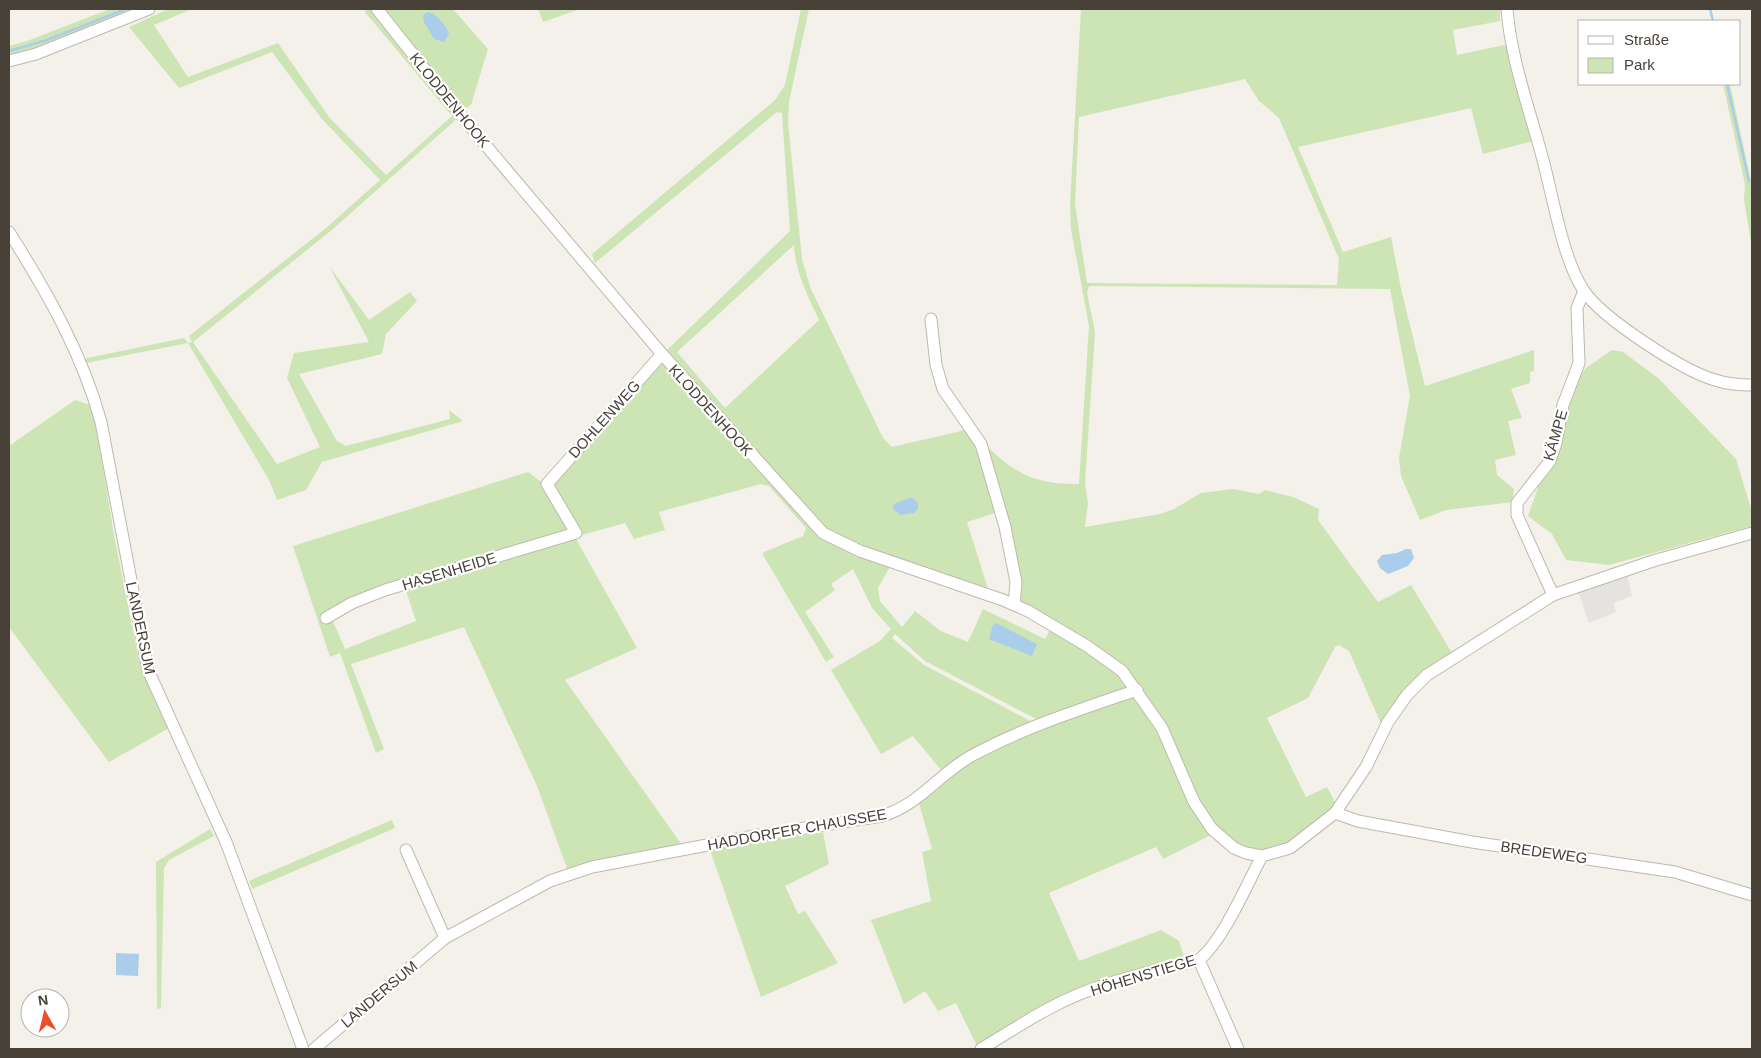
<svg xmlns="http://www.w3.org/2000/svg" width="1761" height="1058" font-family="Arial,sans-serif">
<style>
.green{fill:#cde5b5;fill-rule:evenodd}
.parking{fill:#e5e3e0}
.water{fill:#aacdec}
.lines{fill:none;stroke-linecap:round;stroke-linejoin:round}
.stream{stroke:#aacdec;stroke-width:2.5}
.minor-casing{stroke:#beb9ac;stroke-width:13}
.minor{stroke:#fff;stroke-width:11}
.labels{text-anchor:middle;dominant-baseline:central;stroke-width:4.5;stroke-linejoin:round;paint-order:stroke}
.street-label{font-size:15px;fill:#474138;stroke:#fff}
</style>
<rect width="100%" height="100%" fill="#f3f1e9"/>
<!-- green -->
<g class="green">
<path d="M110,9H138L33,51L9,57V46L27,41Z"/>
<path d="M168,9H192L154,25L188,77L278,43L329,117L386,175L452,116L364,11L370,9H453L488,49L471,105L458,113L460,116L333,229L193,342L277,464L320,447L287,378L294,353L369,342L329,266L369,320L410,292L417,301L386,334L382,354L299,374L337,441L346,446L450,419L449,410L463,421L322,462L306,490L277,500L269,480L188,343L86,363L83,359L184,338L188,343L192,342L189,336L326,228L380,180L321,118L272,52L179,88L129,27Z"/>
<path d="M538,9H580L543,22Z"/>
<path d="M801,9H809L789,102L788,123L802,259L811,289L883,438L892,447L961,431L968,427L978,446L995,513L967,522L989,592L895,558L878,588L880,601L902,627L915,611L941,631L968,642L983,609L1045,639L1051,628L1120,673L1160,731L1213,834L1163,859L1156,847L1049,893L1079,961L1161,930L1179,941L1184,957L1123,973L1090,986L977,1046L956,1003L938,1011L925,991L904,1004L871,920L931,901L922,852L932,849L919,803L972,759L1040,721L925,661L895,634L892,638L924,665L1034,723L942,771L913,736L881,754L831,670L880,641L891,629L872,608L853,569L831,584L835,590L805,612L834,657L826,662L763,555L764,552L803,536L806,528L769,486L761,484L659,512L665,530L634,539L625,523L582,535L550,483L662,358L768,469L667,350L790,231L782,113L777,112L595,263L592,254L775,100L785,85ZM794,245C795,272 808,296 819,320L725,408L677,352Z"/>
<path d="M1081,9H1500V21L1453,30L1457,55L1509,44L1534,141L1483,154L1471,108L1298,147L1343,252L1391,237L1401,289L1425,386L1534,350V371L1530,372V383L1511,389L1522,418L1508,421L1516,455L1495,460L1497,475L1514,489L1513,502L1446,510L1420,520L1401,476L1399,458L1410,396L1390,289L1089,286L1087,293L1095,332L1085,483L1088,503L1085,527L1160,514L1174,509L1201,493L1233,489L1259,494L1265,490L1293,497L1319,509L1318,520L1378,602L1411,585L1452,653L1382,726L1349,651L1339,645L1335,647L1308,698L1267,718L1306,797L1327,787L1337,806L1291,843L1262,854L1236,846L1214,826L1198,802L1138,688L1017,603L985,444C1014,474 1037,485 1079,484L1089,326L1071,229L1070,204ZM1245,79L1259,101L1279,118L1339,259L1337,285L1087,283L1075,204L1079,117Z"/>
<path d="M1723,84H1730L1752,186V248L1744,200L1745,184Z"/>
<path d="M1612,350L1623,352L1658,378L1736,459L1752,512V526L1609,565L1566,560L1552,534L1528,516L1576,381L1586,368Z"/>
<path d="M75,400L93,406L114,535L138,655L169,728L109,762L9,627V446Z"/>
<path d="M528,472L545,485L572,531L329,612L345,649L416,621L405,588L575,537L637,648L565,680L682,845L568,871L537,786L464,627L351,664L384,749L376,753L340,653L330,657L293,546Z"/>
<path d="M392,820L395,828L252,889L249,881Z"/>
<path d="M210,829L214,836L169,860L164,868L161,1008L157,1009L156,862Z"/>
<path d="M823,832L829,864L785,886L798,914L805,911L838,963L761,997L710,850Z"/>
</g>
<!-- parking -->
<path class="parking" d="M1627,574L1632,596L1614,603L1616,612L1589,623L1578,592Z"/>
<!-- water -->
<g class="water">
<path d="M428,12C437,14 446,25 449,34L444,42L434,39L424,22L423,15Z"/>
<path d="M909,498H913L918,503V509L914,513L900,515L893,509L894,504Z"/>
<path d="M1406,549H1411L1414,558L1408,566L1388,574L1380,568L1377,561L1382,555L1397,553Z"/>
<path d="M996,623L1037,644L1032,656L989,639L993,625Z"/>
<path d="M116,953L139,954L138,976L116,975Z"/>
</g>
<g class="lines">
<!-- stream -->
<g class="stream">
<path d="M1710,9L1713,21"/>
<path d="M9,51L47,40L126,9"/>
<path d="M1727,84L1749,181"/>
<path d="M1752,193V195"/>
</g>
<!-- minor casing -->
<g class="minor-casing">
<g id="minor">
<path d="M377,9L477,135L662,354L823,533L860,551L1003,600L1028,611L1087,646L1122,671L1162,728L1194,802L1212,829L1234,848L1246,853L1262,856L1290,848L1335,813L1366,767L1388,722L1407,695L1427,675L1553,595L1653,561L1752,533"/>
<path d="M1507,9C1511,60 1530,111 1543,160C1553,197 1563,260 1584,291C1602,318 1683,371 1715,380C1727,384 1739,385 1752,385"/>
<path d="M9,61L36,54L149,9"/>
<path d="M9,232C47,292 82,353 101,422L148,670L226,842L303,1049"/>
<path d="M931,319L936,365L943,389L981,444L1005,527L1016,582L1014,605"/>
<path d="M1553,595L1517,515V503L1550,461L1556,443L1563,405L1579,363L1577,308L1584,291"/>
<path d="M326,618L352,603L385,590L576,533L547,484L662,354"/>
<path d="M1335,813L1358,821L1472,842L1675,872L1752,895"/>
<path d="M406,850L445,938"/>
<path d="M1199,960L1238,1049"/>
<path d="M314,1049L445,938L550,881L592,867L754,836L882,816C921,804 939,773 973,755C1025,727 1081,709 1137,690"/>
<path d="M981,1049C1004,1035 1027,1020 1050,1008C1096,983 1149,972 1199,960C1224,939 1246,886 1262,856"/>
</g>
</g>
<!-- minor -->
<use href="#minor" class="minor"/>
</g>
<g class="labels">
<!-- street labels -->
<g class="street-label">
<text transform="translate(450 100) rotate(51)">KLODDENHOOK</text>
<text transform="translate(711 410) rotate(48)">KLODDENHOOK</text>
<text transform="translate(604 419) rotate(-48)">DOHLENWEG</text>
<text transform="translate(1555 435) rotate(-74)">KÄMPE</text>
<text transform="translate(449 571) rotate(-17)">HASENHEIDE</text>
<text transform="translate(141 628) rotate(78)">LANDERSUM</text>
<text transform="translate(797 829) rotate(-10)">HADDORFER CHAUSSEE</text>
<text transform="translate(1544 852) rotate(8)">BREDEWEG</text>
<text transform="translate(1143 975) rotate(-17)">HÖHENSTIEGE</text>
<text transform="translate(379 994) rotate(-40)">LANDERSUM</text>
</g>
</g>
<!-- border -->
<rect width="1761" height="1058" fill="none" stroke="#474138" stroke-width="20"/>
<!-- legend -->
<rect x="1578" y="20" width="162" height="65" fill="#ffffff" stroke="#b5b3af"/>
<rect x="1588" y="36" width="25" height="8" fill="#ffffff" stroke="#b5b3af"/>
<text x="1624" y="45" font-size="15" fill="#474138">Straße</text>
<rect x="1588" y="58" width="25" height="15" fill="#cde5b5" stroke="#b5b3af"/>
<text x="1624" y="70" font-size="15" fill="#474138">Park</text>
<!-- north arrow -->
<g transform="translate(45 1013) rotate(352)"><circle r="24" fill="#ffffff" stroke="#b5b3af"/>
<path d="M0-4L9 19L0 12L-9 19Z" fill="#ec4f28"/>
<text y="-8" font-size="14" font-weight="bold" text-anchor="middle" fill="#474138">N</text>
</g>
</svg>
